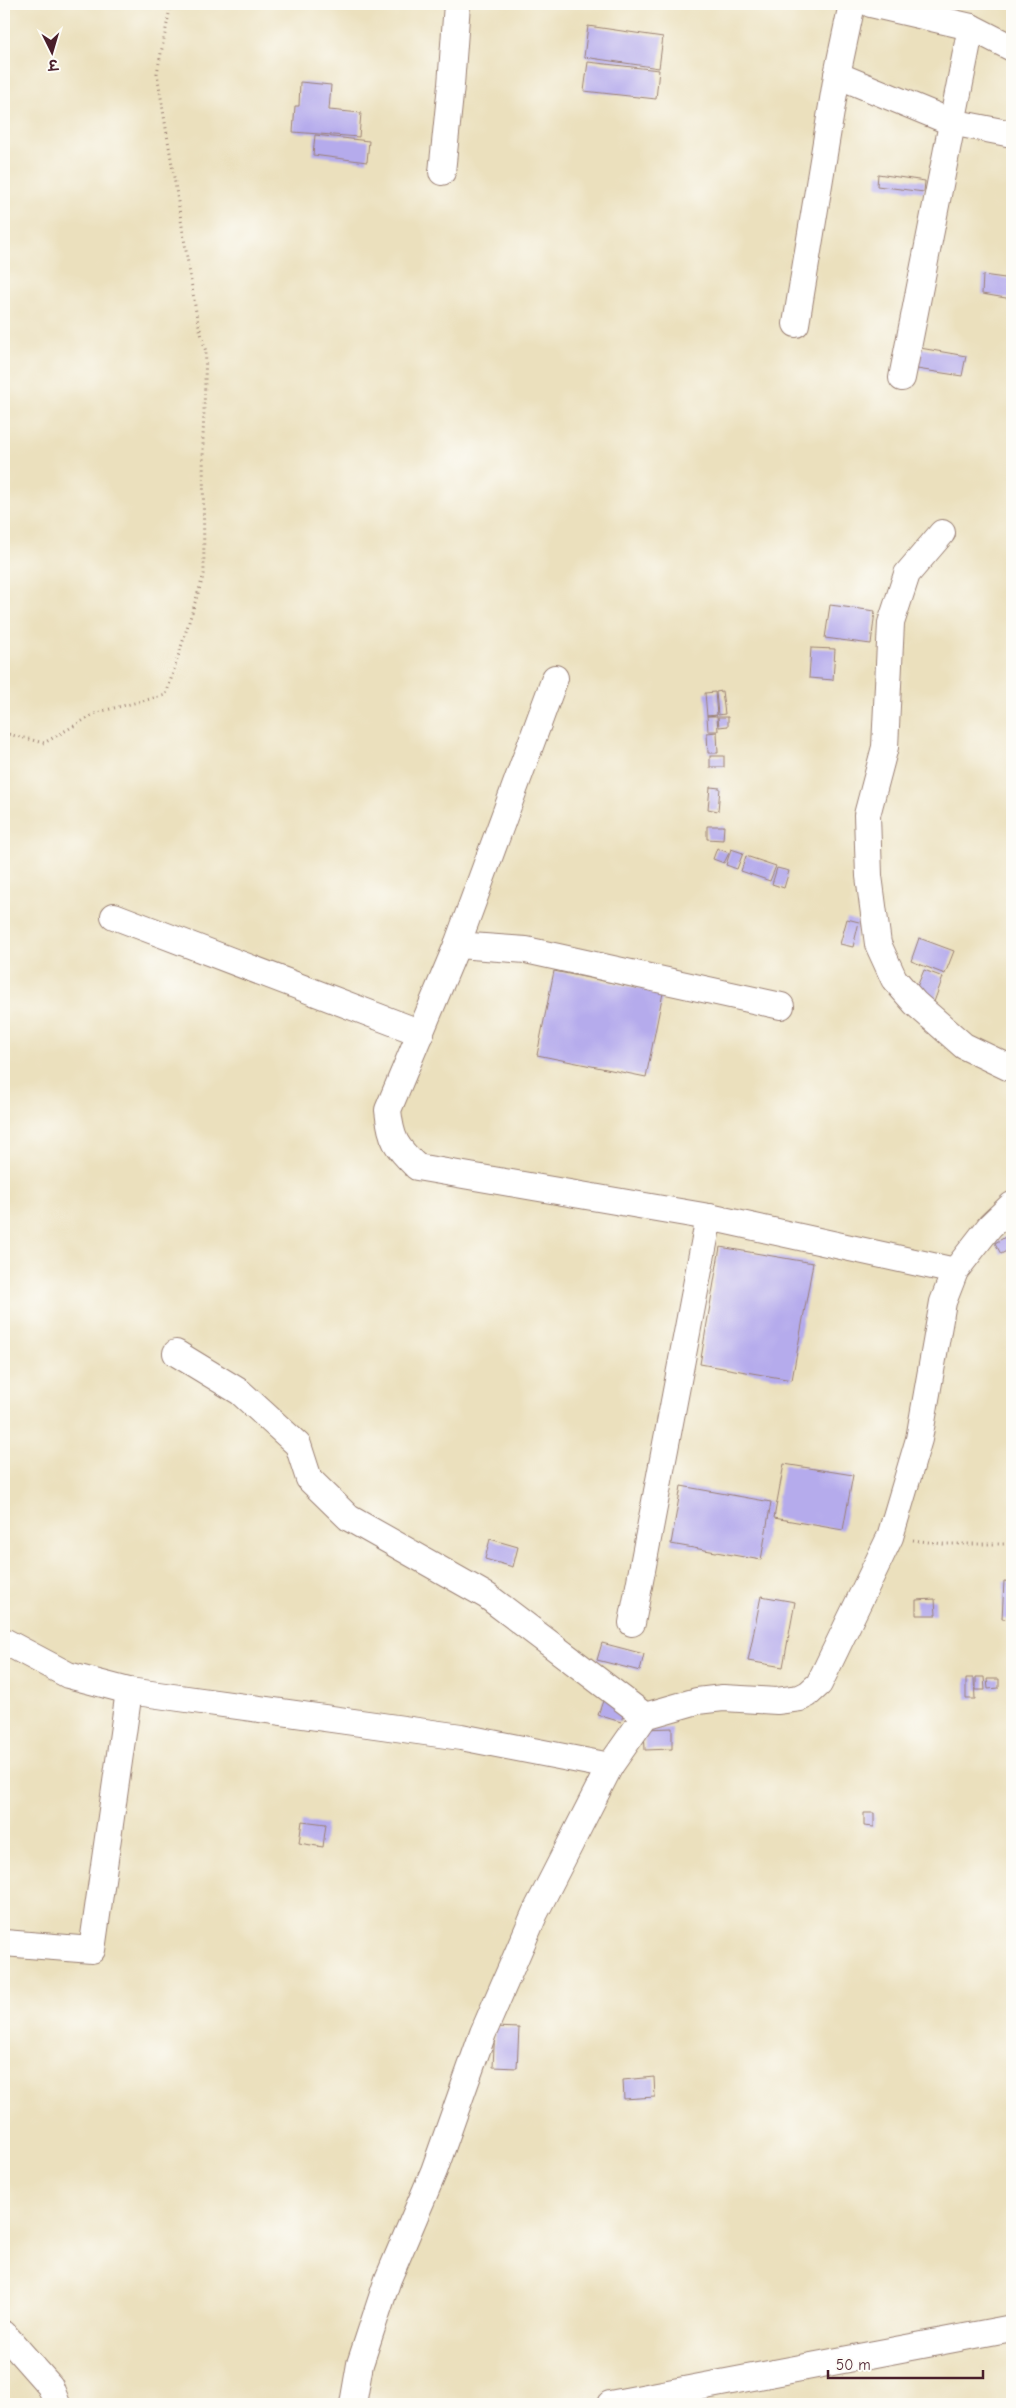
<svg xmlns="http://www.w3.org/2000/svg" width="1016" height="2408" font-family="'Comic Neue','Playpen Sans Deva',sans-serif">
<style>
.building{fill:#b5abec}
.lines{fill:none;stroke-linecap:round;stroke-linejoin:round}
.minor-casing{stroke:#9a8074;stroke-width:28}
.path{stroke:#9a8074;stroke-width:3;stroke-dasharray:1 4;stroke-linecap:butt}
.minor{stroke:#fff;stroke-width:26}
</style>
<rect width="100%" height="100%" fill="#fdfcf7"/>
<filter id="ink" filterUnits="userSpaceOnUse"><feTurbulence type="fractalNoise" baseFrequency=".02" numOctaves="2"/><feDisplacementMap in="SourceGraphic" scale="10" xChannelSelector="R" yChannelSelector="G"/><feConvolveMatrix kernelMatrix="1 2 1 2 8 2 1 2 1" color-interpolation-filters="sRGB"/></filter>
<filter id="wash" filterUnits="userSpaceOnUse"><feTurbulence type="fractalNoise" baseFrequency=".0096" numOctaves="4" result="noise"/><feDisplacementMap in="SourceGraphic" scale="20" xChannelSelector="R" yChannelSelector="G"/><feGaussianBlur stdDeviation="1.12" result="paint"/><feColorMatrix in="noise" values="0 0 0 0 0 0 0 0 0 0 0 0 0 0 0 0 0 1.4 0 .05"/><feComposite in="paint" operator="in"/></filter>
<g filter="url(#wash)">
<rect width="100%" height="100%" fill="#ebe0bd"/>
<g id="blocks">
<!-- building -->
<g class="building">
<path d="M588,26L663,37L659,68L584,57Z"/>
<path d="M588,62L659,70L656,99L584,91Z"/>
<path d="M300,82L331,85L329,110L361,113L359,137L293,132L295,106H299Z"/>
<path d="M315,135L369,141L367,162L313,155Z"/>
<path d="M878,174L925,181L924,192L877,186Z"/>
<path d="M983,275L1012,279V299L982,294Z"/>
<path d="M920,348L966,356L962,376L917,369Z"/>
<path d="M830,605L875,611L871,644L825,638Z"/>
<path d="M811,648L835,649L833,680L809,678Z"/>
<path d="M722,691L725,714L718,715L716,692Z"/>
<path d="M715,692L717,715L707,716L705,693Z"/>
<path d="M707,716H717L718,731H708Z"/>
<path d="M718,717H728V726L719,727Z"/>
<path d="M717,732L718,753H708L707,733Z"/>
<rect x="710" y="756" width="14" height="11"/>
<path d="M710,787L720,788L718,811L708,809Z"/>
<path d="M707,826H724L723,840L707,839Z"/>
<path d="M717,848L729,853L724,863L713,859Z"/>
<path d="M731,849L743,853L737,869L726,865Z"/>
<path d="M746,856L776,866L770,881L741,871Z"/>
<path d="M777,868L789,871L784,888L772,884Z"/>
<path d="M847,919L859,922L853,947L840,944Z"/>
<path d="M919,938L954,951L945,974L911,961Z"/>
<path d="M924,970L943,977L934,1002L914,994Z"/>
<path d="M554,971L663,993L646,1077L537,1055Z"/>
<path d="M1012,1233V1248L1001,1254L995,1243Z"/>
<path d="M720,1247L813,1263L792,1380L700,1364Z"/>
<path d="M784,1464L853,1475L843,1530L774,1518Z"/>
<path d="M681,1486L771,1502L761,1560L671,1544Z"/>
<path d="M490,1539L518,1547L513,1567L485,1559Z"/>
<path d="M1004,1581L1012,1582V1620L1002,1619Z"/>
<path d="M761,1596L795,1602L783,1667L748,1661Z"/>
<path d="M935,1599L936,1615H916V1600Z"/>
<path d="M602,1643L644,1654L640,1671L597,1660Z"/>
<path d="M976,1677H984L985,1690H976Z"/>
<path d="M966,1678H974L975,1699H966Z"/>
<path d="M987,1679H999V1688L988,1689Z"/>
<path d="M604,1698L626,1705L621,1722L598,1715Z"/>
<path d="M672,1728V1749L645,1750L644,1729Z"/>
<path d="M864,1813H874V1827L864,1826Z"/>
<path d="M302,1821L326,1824L323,1847L299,1843Z"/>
<path d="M495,2027L519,2028L517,2068L493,2067Z"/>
<path d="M654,2077L655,2097L624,2099L623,2080Z"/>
</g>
</g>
</g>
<g filter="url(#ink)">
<use href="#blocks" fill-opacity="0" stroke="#9a8074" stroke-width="1"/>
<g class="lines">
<!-- minor casing -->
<g class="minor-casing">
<g id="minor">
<path d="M871,4L971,27L1012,48"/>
<path d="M837,75L852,4"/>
<path d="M442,172L451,85L457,4"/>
<path d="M796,324L837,75L951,122L1012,134"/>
<path d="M902,378L971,27"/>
<path d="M942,533L907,574L891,623L885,747L867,815L869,876L878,944L894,979L915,1003L964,1046L1012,1069"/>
<path d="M114,916L421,1033"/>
<path d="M457,945L555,678"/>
<path d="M781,1006L526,950L457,945L388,1110C391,1140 396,1147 417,1167L709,1217L955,1271"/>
<path d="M176,1353L240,1392L298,1445L309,1479L349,1518L487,1596L645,1716"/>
<path d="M632,1623L709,1217"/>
<path d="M4,1641L68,1675L129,1691L461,1737L610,1766"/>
<path d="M4,1943L92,1950L129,1691"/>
<path d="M4,2334L50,2386L57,2404"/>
<path d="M353,2404L360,2364L388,2279L434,2171L483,2033L535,1913L610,1766L645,1716L697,1701L723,1698L777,1701L800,1698L808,1694L819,1684L890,1537L919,1439L943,1302L955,1271L990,1226L1012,1205"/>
<path d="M610,2404L1012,2328"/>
</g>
</g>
<!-- path -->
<g class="path">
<path d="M4,733L44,743L98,712L166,695L204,574L203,439L206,352L197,318L157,73L171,4"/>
<path d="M913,1540L943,1544H1012"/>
</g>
<!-- minor -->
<use href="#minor" class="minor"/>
</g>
</g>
<!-- margin -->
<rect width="1016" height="2408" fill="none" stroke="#fdfcf7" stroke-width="20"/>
<!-- north arrow -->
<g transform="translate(52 52) rotate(175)" stroke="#fdfcf7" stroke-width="4" paint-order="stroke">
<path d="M0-4L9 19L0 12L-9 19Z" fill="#4a1f2b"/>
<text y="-8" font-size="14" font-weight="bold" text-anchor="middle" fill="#4a1f2b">उ</text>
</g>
<!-- scale -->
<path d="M828 2370v8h155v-8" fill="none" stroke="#4a1f2b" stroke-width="2.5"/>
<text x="836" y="2370" font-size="15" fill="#4a1f2b" stroke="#fdfcf7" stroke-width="4" paint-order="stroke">50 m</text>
</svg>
